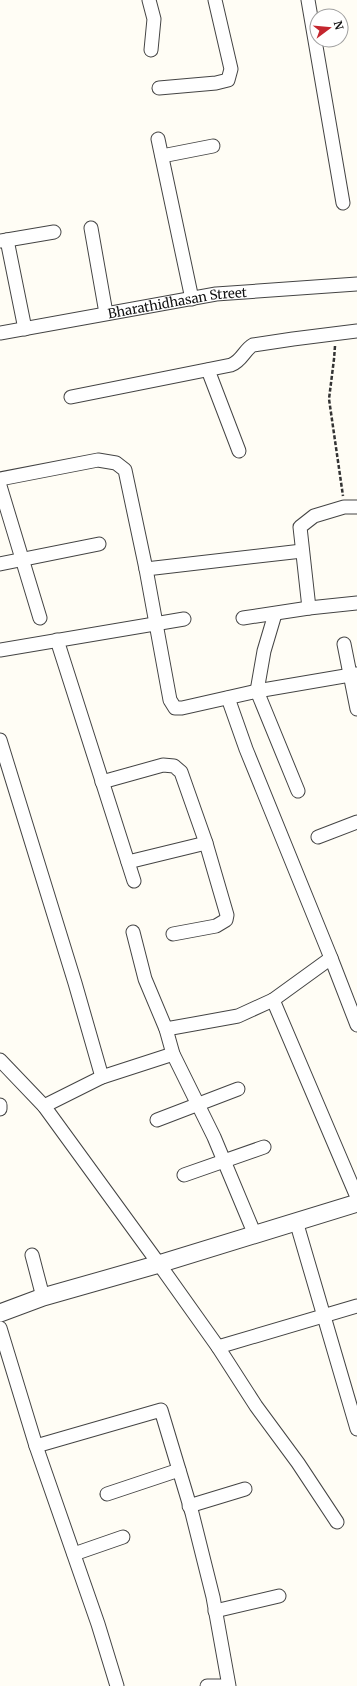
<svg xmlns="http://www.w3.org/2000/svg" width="357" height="1686" font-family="Merriweather,serif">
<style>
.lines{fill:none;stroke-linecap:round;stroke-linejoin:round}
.minor-casing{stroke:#444;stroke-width:15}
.tertiary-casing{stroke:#444;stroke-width:19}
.path{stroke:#333;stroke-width:2.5;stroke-dasharray:4 2;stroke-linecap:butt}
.minor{stroke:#fff;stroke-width:13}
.tertiary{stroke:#fff;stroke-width:17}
.labels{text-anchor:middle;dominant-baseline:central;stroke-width:4;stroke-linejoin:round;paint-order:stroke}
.street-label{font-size:13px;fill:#111;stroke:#fff}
</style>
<rect width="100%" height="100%" fill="#fffdf5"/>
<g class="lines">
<!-- minor casing -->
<g class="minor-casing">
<g id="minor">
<path d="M149,0L154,19L151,50"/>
<path d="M308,0L343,203"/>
<path d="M159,88L216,83L228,80L231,69L215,0"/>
<path d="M158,139L192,299"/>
<path d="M162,156L213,146"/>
<path d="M91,228L106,313"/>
<path d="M7,240L54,232"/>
<path d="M0,241L7,240L25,329"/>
<path id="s1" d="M0,333L216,294L357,284"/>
<path d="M208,370L239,451"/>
<path d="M71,397L231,365C242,361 244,350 253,345L293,339L357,331"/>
<path d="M0,479L98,460L116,463L125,470L146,569L302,551"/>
<path d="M0,486L40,618"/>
<path d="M0,564L99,544"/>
<path d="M146,569L170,700L175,708H182L257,691L357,674"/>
<path d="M309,608L300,527L314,516L344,507H357"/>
<path d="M275,614L264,651L257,691L298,791"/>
<path d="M243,618L309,608L357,603"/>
<path d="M57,640L134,881"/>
<path d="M344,644L357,709"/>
<path d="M0,650L184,619"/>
<path d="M228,698L246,749L331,958L273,1000L357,1197"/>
<path d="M0,740L75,983L102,1077"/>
<path d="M102,782L163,765L174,766L181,772L206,843L227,915L226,920L216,926L173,934"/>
<path d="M318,837L357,822"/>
<path d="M128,862L206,843"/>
<path d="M133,932L145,979L166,1029L173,1054L214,1137L255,1235"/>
<path d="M331,958L357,1025"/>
<path d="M166,1029L238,1016L273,1000"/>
<path d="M0,1060L44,1106L159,1264L218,1347L256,1406L298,1463L337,1522"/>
<path d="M0,1105V1109"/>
<path d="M44,1106L102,1077L173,1054"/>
<path d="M157,1120L238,1089"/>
<path d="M184,1175L264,1147"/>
<path d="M296,1221L357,1429"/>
<path d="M32,1255L43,1297"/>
<path d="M0,1328L36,1446L98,1624L117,1686"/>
<path d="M218,1347L357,1306"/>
<path d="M36,1446L161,1410L192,1513L213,1597L229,1686"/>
<path d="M107,1494L179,1470"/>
<path d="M189,1506L245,1489"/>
<path d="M74,1554L123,1537"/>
<path d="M215,1611L279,1596"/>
<path d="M207,1686H222"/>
</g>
</g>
<!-- tertiary casing -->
<g class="tertiary-casing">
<path id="tertiary" d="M0,1313L43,1297L159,1264L357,1203"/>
</g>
<!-- path -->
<path class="path" d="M335,346L334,359L329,399L343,496"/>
<!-- minor -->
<use href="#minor" class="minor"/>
<!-- tertiary -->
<use href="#tertiary" class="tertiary"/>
</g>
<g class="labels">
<!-- street labels -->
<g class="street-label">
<text stroke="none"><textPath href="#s1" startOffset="180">Bharathidhasan Street</textPath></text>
</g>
</g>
<!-- north arrow -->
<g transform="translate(329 28) rotate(74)"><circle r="19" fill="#ffffff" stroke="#a0a0a0"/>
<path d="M0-3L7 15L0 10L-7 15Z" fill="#c4262e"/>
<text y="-6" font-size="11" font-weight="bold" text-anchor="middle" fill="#111111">N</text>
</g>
</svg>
